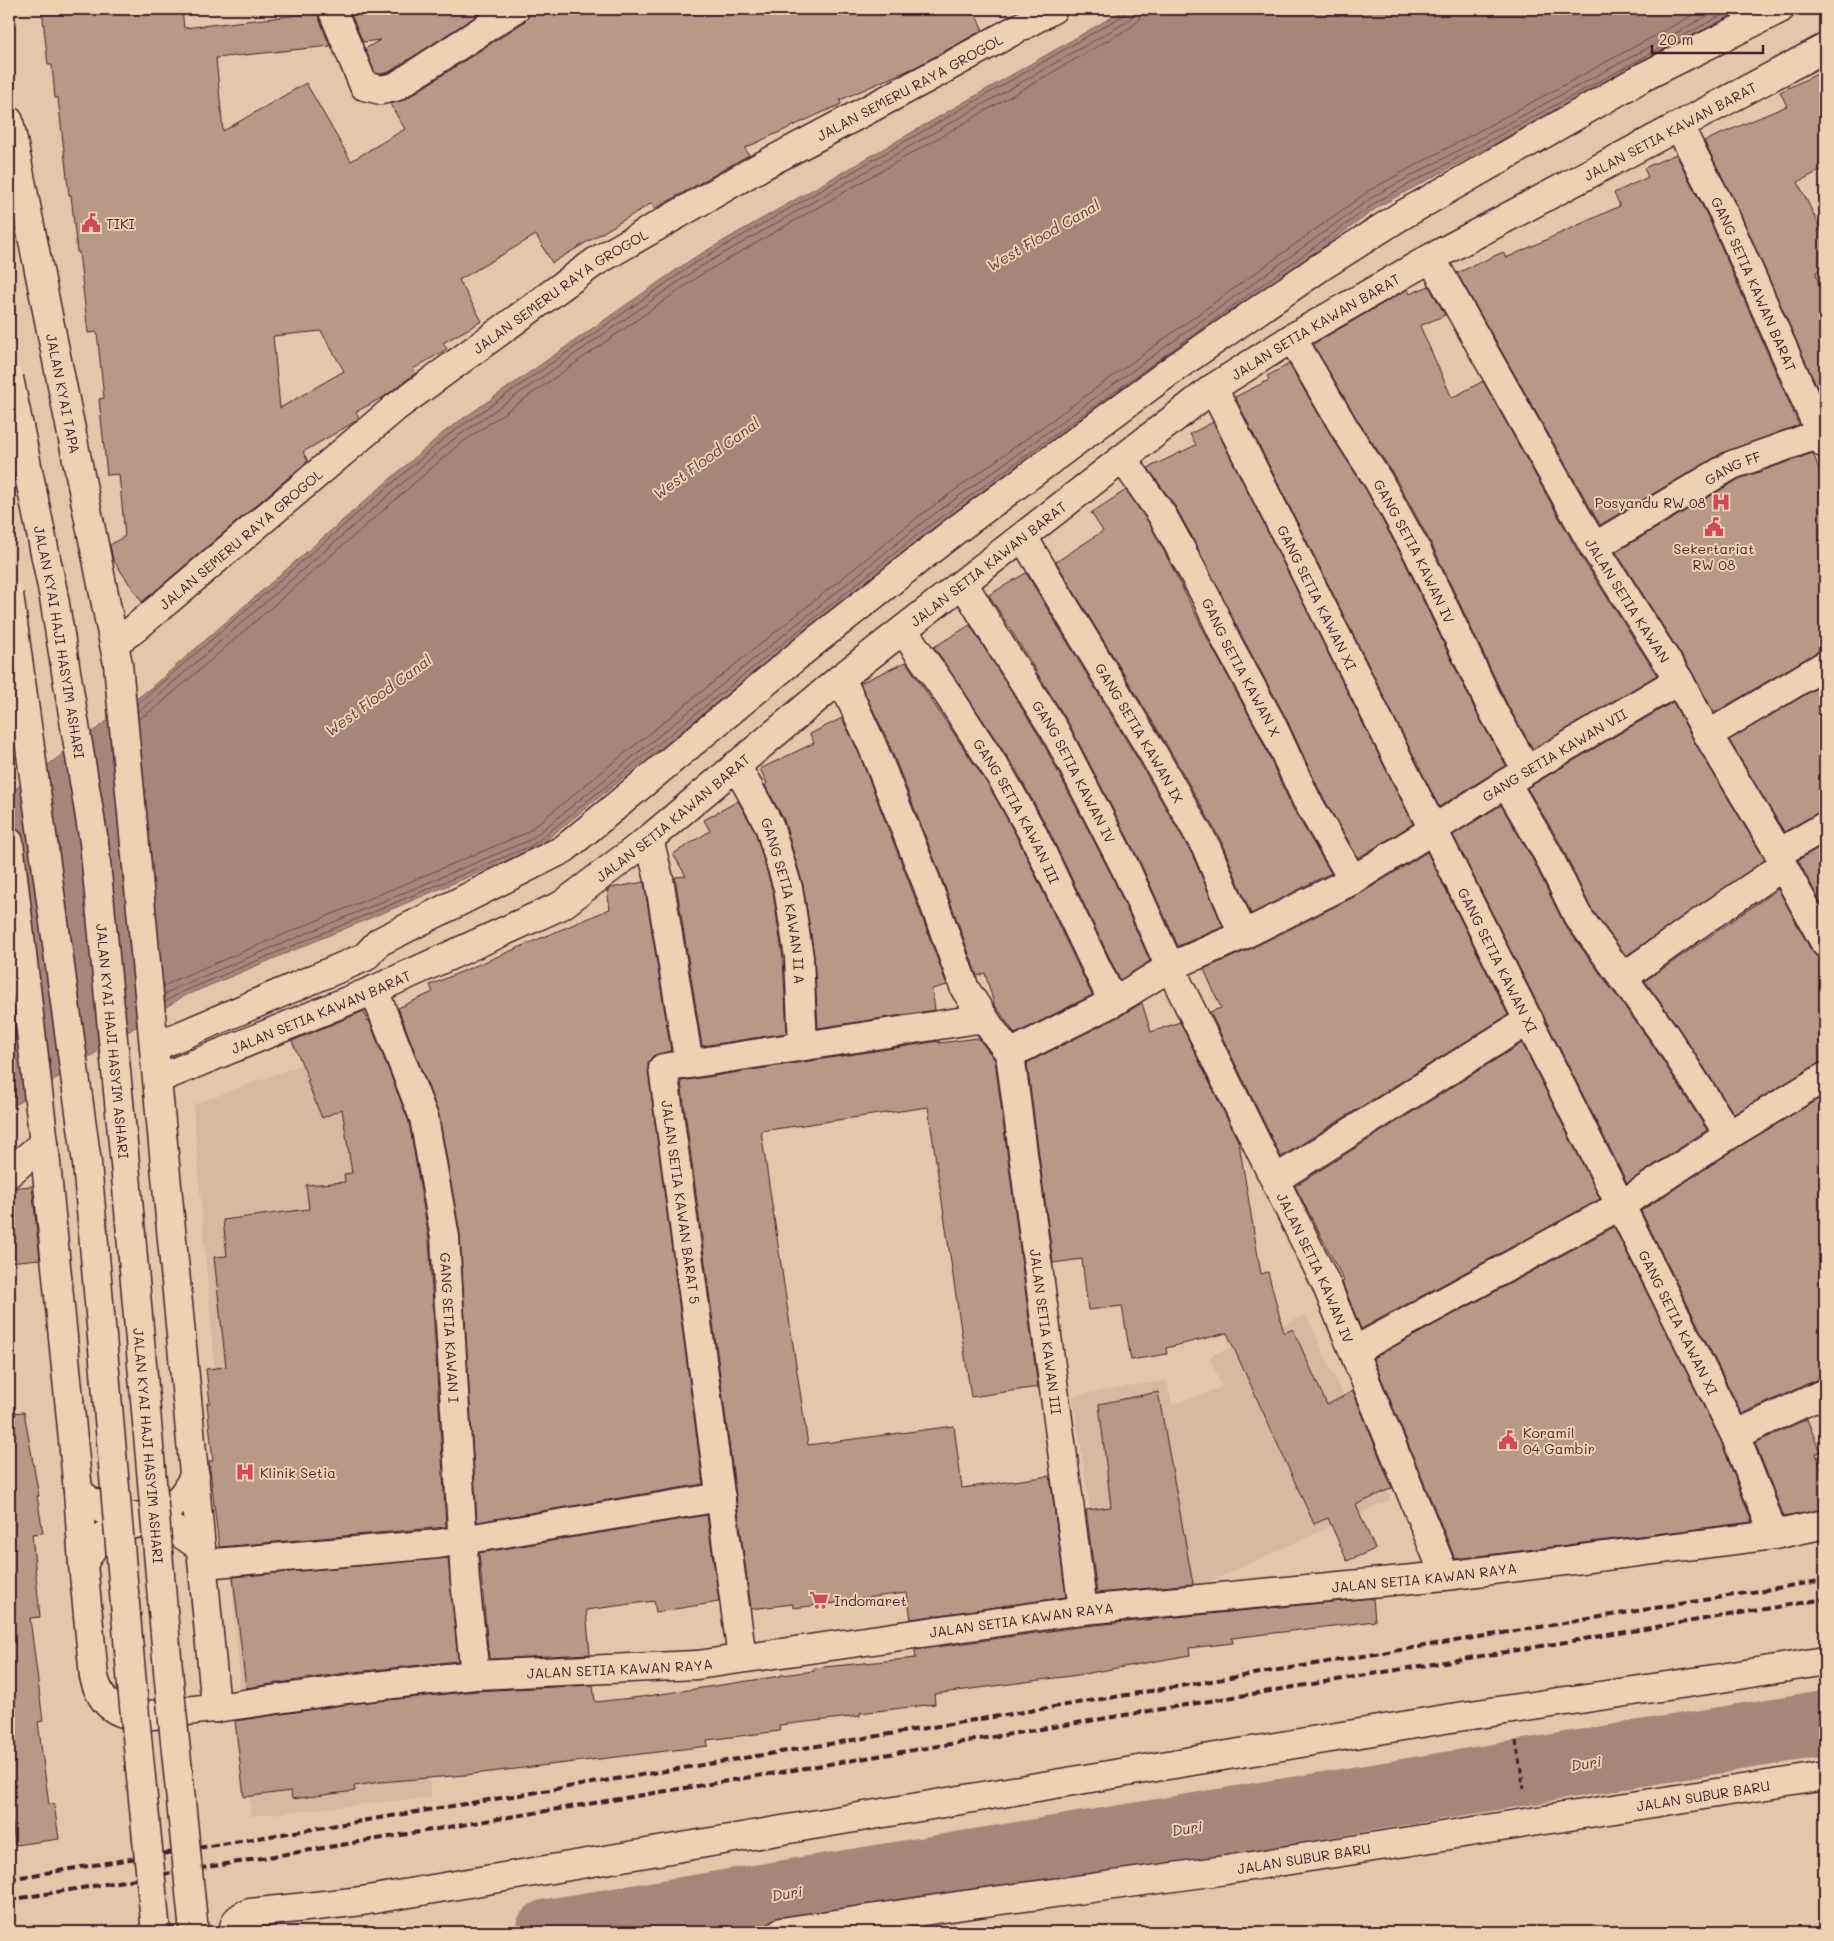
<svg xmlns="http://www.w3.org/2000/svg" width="1834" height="1941" font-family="Mali,sans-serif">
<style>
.built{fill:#d5b9a0}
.water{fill:#a7867a;stroke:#825d5a}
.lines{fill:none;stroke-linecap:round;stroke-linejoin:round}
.shore{stroke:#6f484b;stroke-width:1}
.river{stroke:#a7867a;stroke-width:66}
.building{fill:#b89887;stroke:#4a1f2b;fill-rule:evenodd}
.minor-casing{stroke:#4a1f2b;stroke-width:31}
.major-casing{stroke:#4a1f2b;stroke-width:31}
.path{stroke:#4a1f2b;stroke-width:3;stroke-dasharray:5 4;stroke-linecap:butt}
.minor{stroke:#ecd2b3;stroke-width:28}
.major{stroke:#ecd2b3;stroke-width:28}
.rail{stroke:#4a1f2b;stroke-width:4;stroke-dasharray:8 4;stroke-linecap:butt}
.major-bridge-casing{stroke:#4a1f2b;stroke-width:31;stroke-linecap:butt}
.major-bridge{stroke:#ecd2b3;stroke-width:28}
.labels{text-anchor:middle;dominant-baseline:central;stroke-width:4;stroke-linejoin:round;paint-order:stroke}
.street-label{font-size:14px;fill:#4a1f2b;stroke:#ecd2b3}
.poi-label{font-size:14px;fill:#4a1f2b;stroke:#ecd2b3;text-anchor:start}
.water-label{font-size:15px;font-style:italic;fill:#61393f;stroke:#ecd2b3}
</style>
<rect width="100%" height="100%" fill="#e2c7ab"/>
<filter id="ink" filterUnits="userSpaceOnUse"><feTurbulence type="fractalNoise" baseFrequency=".02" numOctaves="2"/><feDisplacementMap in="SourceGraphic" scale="10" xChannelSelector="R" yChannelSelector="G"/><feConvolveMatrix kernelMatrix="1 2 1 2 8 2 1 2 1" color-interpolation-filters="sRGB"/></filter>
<g filter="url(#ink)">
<!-- built -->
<g class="built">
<path d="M336,1052L431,1797L251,1816L193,1105Z"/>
<path d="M1306,1315L1391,1499L1200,1586L1104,1599L1073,1396L1167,1380L1172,1405L1222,1387L1209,1357Z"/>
</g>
<!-- water -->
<path class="water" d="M1126,9H1744L1381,205L929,532L535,849L182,997L9,1109V794L147,691L444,432L692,259Z"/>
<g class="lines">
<!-- shore -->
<g class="shore">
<path d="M137,704L447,436L695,263L1124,15L1127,9"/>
<path d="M138,712L154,699L451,441L698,268L1128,21L1132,16L1134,9"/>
<path d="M138,720L159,705L456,447L702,274L1131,27L1139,20L1141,9"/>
<path d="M163,987L175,980L526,833L918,517L1370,190L1704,9"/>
<path d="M164,995L178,987L530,840L922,523L1374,196L1720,9"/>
<path d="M165,1002L180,993L533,845L926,528L1378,201L1733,9"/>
</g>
<!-- river -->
<path class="river" d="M548,1932L1825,1723"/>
</g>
<!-- building -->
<g class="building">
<path d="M42,9H182L184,28L317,13L330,46L216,58L223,131L306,83L351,161L405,129L390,104L404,100L524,22L529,16L531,9H973L983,30L918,66L840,100L841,104L745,148L749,155L660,206L654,209L652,203L552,263L536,235L459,280L482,321L443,343L447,349L413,369L416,373L385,396L356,412L359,418L351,424L303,452L308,461L142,602L113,560L110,545L125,536L119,474L107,475L99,399L104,398L97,332L88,333L79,252H77L71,195H69L58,98H55L52,65H48ZM321,331L344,371L280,408L273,336Z"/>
<path d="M357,9H487L389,72L381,74L375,73L365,49L380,40L363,42L349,10Z"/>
<path d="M1825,70V168L1798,182L1825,238V267L1816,272L1825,315V406L1738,208L1704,141L1787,106L1780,92Z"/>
<path d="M1676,154L1710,221L1799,425L1724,452L1600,525L1457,273L1503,252L1506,258L1620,206L1614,193L1648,177L1644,168Z"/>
<path d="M1429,286L1445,315L1420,326L1452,398L1483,381L1580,555L1657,675L1533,749L1508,706L1432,545L1392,472L1358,421L1313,344L1408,289L1410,294Z"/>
<path d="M1289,364L1332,437L1365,488L1404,560L1480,720L1506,765L1439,807L1235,397L1269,380L1267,376Z"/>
<path d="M1213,422L1413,824L1358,858L1320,792L1286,718L1241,635L1191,535L1175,506L1148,468L1196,445L1190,434Z"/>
<path d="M1813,453L1825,485V649L1817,652L1714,713L1692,672L1616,552L1739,479Z"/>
<path d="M1126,490L1149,523L1163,549L1213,649L1258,732L1292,807L1331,873L1251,914L1221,841L1168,747L1056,562L1103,531L1091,513Z"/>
<path d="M1026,573L1140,763L1193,856L1223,927L1178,946L1139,860L1069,724L989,595Z"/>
<path d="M970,625L1041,739L1111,874L1150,961L1120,980L1047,827L1016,770L934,647Z"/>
<path d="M906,662L989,786L1019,841L1092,995L1015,1034L994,1004L985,973L977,976L941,876L887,739L860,683Z"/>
<path d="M1825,683V810L1817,813L1784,832L1729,740Z"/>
<path d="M1673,702L1695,743L1765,860L1626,956L1590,907L1561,845L1527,788Z"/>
<path d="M842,718L858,751L911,887L947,985L932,989L935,1010L818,1028L814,955L803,885L784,820L765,785L767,783L760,769L814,743L810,734Z"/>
<path d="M738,801L755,831L773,892L783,959L787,1033L702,1046L675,877L686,876L673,854L710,831L704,820Z"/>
<path d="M1501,805L1533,860L1564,924L1652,1044L1707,1130L1627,1183L1453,835Z"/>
<path d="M1825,844V911L1798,860Z"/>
<path d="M1427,852L1508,1015L1281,1157L1210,1012L1221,1008L1204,969L1250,949L1360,894Z"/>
<path d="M644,882L671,1051L653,1056L648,1063V1070L703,1484L477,1522L460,1234L439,1115L398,1008L433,992L430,985L610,909L607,891L611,888Z"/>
<path d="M1778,889L1811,950L1817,957L1825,959V1061L1817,1064L1734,1114L1678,1027L1645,981Z"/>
<path d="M1142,1003L1151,1032L1180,1022L1239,1143L1261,1274L1268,1272L1284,1333L1293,1329L1327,1405L1353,1391L1392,1488L1356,1505L1375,1549L1347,1561L1328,1518L1314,1524L1227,1333L1166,1348L1167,1354L1131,1360L1122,1306L1088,1310L1082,1259L1053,1263L1027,1063L1120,1016Z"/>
<path d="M364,1011L368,1021L369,1020L409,1122L429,1239L446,1527L219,1547L209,1461H213L207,1403H210L206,1369L226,1367L214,1257L227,1256L223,1220L309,1209L306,1185L345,1182L344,1174L352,1173L342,1109L322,1118L307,1081L309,1080L292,1041Z"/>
<path d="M978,1038L995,1060L1038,1387L971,1397L928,1107L761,1131L808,1445L954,1426L962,1488L1050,1476L1066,1597L911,1619L907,1593L837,1601V1603L793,1608V1604L751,1609L681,1081L939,1041V1043Z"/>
<path d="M1522,1043L1600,1199L1361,1329L1342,1282L1344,1281L1295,1186Z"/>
<path d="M1825,1095V1378L1818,1379L1742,1414L1641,1211L1737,1148Z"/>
<path d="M32,1186L40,1259L9,1262V1188Z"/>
<path d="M1614,1227L1721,1441L1752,1522L1455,1559L1373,1358Z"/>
<path d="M1158,1392L1193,1584L1097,1593L1086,1510L1111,1507L1099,1404Z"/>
<path d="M24,1412L39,1496H37L43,1533L32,1534L40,1617L30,1618L43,1721L38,1722L49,1805L54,1804L59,1839L15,1845L9,1791V1413Z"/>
<path d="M1807,1419L1820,1452L1816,1453L1825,1479V1509L1784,1517L1755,1443Z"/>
<path d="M707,1515L719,1602L656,1612L654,1601L586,1610L590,1654L489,1659L479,1553Z"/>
<path d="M448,1558L458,1661L345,1673L246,1688L233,1577Z"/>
<path d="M1373,1598L1375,1621L1232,1638L1233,1643L1189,1648L1190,1655L1078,1675L934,1694L935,1704L860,1713V1716L779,1725L780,1731L707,1740L708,1746L465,1775L380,1782L354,1786L355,1791L292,1799L291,1791L244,1797L235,1721L349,1704L476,1691L593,1685L595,1702L641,1697L781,1676V1675L814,1671V1668L916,1658L915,1650L1085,1626Z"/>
</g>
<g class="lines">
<!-- minor casing -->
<g class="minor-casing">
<g id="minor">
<path d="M332,9L364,86L381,90L395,87L515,9"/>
<path id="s1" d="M1679,126L1724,214L1825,444"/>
<path id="s2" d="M1431,258L1594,547L1679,680L1708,735L1779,853L1783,866L1825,943"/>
<path id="s3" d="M1292,338L1345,429L1378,480L1418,553L1494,713L1527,770"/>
<path id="s4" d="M1213,388L1735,1435L1774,1535"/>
<path id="s5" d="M1123,459L1162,515L1177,542L1206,597L1227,642L1272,725L1306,799L1353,880"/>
<path id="s6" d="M1023,537L1154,755L1207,849L1243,935"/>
<path id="s7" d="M1594,547L1732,465L1825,432"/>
<path id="s8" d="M963,583L1001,646L1055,731L1125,867L1170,967L1326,1284L1445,1576"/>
<path id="s9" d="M903,630L949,696L1002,778L1033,834L1113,1002"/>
<path id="s10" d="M114,643L133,630L396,407L595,262L760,167L935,74L1053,9"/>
<path id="s11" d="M841,678L872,745L926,881L965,989L990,1027L1010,1054L1083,1610"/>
<path d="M1708,735L1825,665"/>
<path id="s12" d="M736,765L769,825L788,888L799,957L803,1046"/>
<path d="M1506,783L1547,853L1577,915L1665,1035L1729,1135"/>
<path d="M649,839L659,879L689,1064"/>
<path d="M1779,853L1825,826"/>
<path d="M1622,978L1705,919L1783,866"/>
<path id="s13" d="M374,990L424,1118L445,1237L465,1581L475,1675"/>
<path id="s14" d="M1010,1054L1113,1002L1170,967L1243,935L1353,880L1527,770L1679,680"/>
<path id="s15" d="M158,1079L374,990L562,905L649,839L841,678L1213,388L1292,338L1431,258L1825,48"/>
<path d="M9,1173L44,1143"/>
<path d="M1276,1179L1529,1020"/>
<path d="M1354,1351L1621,1205L1729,1135L1825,1077"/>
<path d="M1735,1435L1825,1393"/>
<path d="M203,1564L438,1544L721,1497"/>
<path d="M742,1658L663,1068L984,1018"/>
<path id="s16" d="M216,1708L347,1689L475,1675L697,1665L1083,1610L1445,1576L1774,1535L1825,1524"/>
<path d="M234,1932C233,1921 240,1916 250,1913L362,1901L1162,1766L1451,1718L1721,1678L1825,1661"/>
<path id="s17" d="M781,1932L964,1905L1226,1870L1825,1776"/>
</g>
</g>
<!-- major casing -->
<g class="major-casing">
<g id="major">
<path id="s18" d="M9,121L118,664L216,1708C201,1709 186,1711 170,1713C133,1718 105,1719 94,1677L83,1564L78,1491L44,1143L9,842"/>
<path d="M154,1047L365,957L379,942L564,849L814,642L952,533L1176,367L1319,268L1399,217L1643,77L1780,9"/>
<path d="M78,1491C84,1496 90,1502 97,1506C120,1522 161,1520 180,1498C186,1492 190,1483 195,1476"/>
<path d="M83,1564C88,1556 92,1547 98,1541C106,1532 118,1527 129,1525C162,1519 176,1529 201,1548"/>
</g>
</g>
<!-- path -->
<path class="path" d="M1516,1741L1524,1789"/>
<!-- minor -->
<use href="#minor" class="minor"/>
<!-- major -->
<use href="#major" class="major"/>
<!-- rail -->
<g class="rail">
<path d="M9,1879L1825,1580"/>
<path d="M9,1900L1825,1599"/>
</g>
<!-- major-bridge casing -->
<g class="major-bridge-casing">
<g id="major-bridge">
<path id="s19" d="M9,378L53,592L94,842L125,1164L169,1681L194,1932"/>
<path d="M9,594L87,1163L132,1685L156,1932"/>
</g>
</g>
<!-- major-bridge -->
<use href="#major-bridge" class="major-bridge"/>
</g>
</g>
<!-- icons -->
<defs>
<g id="civic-bare" transform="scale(1.5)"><path d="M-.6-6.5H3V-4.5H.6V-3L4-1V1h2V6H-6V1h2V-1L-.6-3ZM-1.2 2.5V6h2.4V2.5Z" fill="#d1495b" stroke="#ecd2b3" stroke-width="2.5" paint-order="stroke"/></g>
<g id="hospital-bare" transform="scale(1.5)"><path d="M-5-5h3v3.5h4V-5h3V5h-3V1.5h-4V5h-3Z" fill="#d1495b" stroke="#ecd2b3" stroke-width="2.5" paint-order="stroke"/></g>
<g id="supermarket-bare" transform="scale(1.5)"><path d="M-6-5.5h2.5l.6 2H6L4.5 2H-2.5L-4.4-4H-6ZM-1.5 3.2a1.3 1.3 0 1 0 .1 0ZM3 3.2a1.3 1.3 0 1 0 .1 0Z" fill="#d1495b" stroke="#ecd2b3" stroke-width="2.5" paint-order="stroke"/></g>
</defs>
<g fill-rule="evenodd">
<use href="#civic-bare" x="91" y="223"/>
<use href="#hospital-bare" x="1721" y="502"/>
<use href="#civic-bare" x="1714" y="527"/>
<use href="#civic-bare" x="1508" y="1440"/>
<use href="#hospital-bare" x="245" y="1472"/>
<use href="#supermarket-bare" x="819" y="1600"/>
</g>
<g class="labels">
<!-- street labels -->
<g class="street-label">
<text stroke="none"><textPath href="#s10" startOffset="974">JALAN SEMERU RAYA GROGOL</textPath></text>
<text stroke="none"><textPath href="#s15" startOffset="1796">JALAN SETIA KAWAN BARAT</textPath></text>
<text stroke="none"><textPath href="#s1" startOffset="175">GANG SETIA KAWAN BARAT</textPath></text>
<text stroke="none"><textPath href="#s10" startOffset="569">JALAN SEMERU RAYA GROGOL</textPath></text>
<text stroke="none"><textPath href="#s15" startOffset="1391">JALAN SETIA KAWAN BARAT</textPath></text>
<text stroke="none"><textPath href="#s18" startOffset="278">JALAN KYAI TAPA</textPath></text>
<text stroke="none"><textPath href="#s7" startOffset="160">GANG FF</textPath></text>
<text stroke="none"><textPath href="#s10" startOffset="164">JALAN SEMERU RAYA GROGOL</textPath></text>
<text stroke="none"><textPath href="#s3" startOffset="246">GANG SETIA KAWAN IV</textPath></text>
<text stroke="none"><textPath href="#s15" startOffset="986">JALAN SETIA KAWAN BARAT</textPath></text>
<text stroke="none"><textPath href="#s4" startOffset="234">GANG SETIA KAWAN XI</textPath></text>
<text stroke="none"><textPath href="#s2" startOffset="395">JALAN SETIA KAWAN</textPath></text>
<text stroke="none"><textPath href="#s19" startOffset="269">JALAN KYAI HAJI HASYIM ASHARI</textPath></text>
<text stroke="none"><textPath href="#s5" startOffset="240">GANG SETIA KAWAN X</textPath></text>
<text stroke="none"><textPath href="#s6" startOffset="228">GANG SETIA KAWAN IX</textPath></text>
<text stroke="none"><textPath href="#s14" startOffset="622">GANG SETIA KAWAN VII</textPath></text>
<text stroke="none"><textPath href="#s8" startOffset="219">GANG SETIA KAWAN IV</textPath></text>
<text stroke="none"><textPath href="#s9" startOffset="214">GANG SETIA KAWAN III</textPath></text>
<text stroke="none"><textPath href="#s15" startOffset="581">JALAN SETIA KAWAN BARAT</textPath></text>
<text stroke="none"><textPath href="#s12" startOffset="146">GANG SETIA KAWAN II A</textPath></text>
<text stroke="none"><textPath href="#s4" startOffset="639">GANG SETIA KAWAN XI</textPath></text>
<text stroke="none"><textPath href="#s15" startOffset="176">JALAN SETIA KAWAN BARAT</textPath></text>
<text stroke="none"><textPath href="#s19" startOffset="672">JALAN KYAI HAJI HASYIM ASHARI</textPath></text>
<text transform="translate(681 1202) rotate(82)">JALAN SETIA KAWAN BARAT 5</text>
<text stroke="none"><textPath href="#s8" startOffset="771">JALAN SETIA KAWAN IV</textPath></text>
<text stroke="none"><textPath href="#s4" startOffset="1044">GANG SETIA KAWAN XI</textPath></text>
<text stroke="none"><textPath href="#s13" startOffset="349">GANG SETIA KAWAN I</textPath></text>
<text stroke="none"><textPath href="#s11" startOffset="694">JALAN SETIA KAWAN III</textPath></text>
<text stroke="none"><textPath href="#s19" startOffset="1078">JALAN KYAI HAJI HASYIM ASHARI</textPath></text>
<text stroke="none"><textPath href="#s16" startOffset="1216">JALAN SETIA KAWAN RAYA</textPath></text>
<text stroke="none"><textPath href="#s16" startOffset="811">JALAN SETIA KAWAN RAYA</textPath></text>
<text stroke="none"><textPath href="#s16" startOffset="406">JALAN SETIA KAWAN RAYA</textPath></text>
<text stroke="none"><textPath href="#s17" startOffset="932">JALAN SUBUR BARU</textPath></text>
<text stroke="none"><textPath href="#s17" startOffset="528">JALAN SUBUR BARU</textPath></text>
</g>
<!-- poi labels -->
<g class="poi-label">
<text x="106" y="223">TIKI</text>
<text x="1706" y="502" text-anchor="end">Posyandu RW 08</text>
<text x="1714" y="548" text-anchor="middle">Sekertariat<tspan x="1714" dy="16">RW 08</tspan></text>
<text x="1523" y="1432">Koramil<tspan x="1523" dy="16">04 Gambir</tspan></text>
<text x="260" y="1472">Klinik Setia</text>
<text x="834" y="1600">Indomaret</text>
</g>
<!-- water labels -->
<g class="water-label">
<text transform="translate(1043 235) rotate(-30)">West Flood Canal</text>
<text transform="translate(706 458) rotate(-36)">West Flood Canal</text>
<text transform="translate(378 695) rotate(-36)">West Flood Canal</text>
<text transform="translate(1586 1763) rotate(-9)">Duri</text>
<text transform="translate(1187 1828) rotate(-9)">Duri</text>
<text transform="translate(787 1893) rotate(-9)">Duri</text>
</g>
</g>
<!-- margin -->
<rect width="1834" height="1941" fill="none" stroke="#ecd2b3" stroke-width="30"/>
<rect x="15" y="15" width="1804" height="1911" fill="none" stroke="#4a1f2b" stroke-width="2" filter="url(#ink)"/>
<!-- scale -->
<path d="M1652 45v8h111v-8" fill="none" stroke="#4a1f2b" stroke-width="2.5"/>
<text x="1659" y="45" font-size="15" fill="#4a1f2b" stroke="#ecd2b3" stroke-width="4" paint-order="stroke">20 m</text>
</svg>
